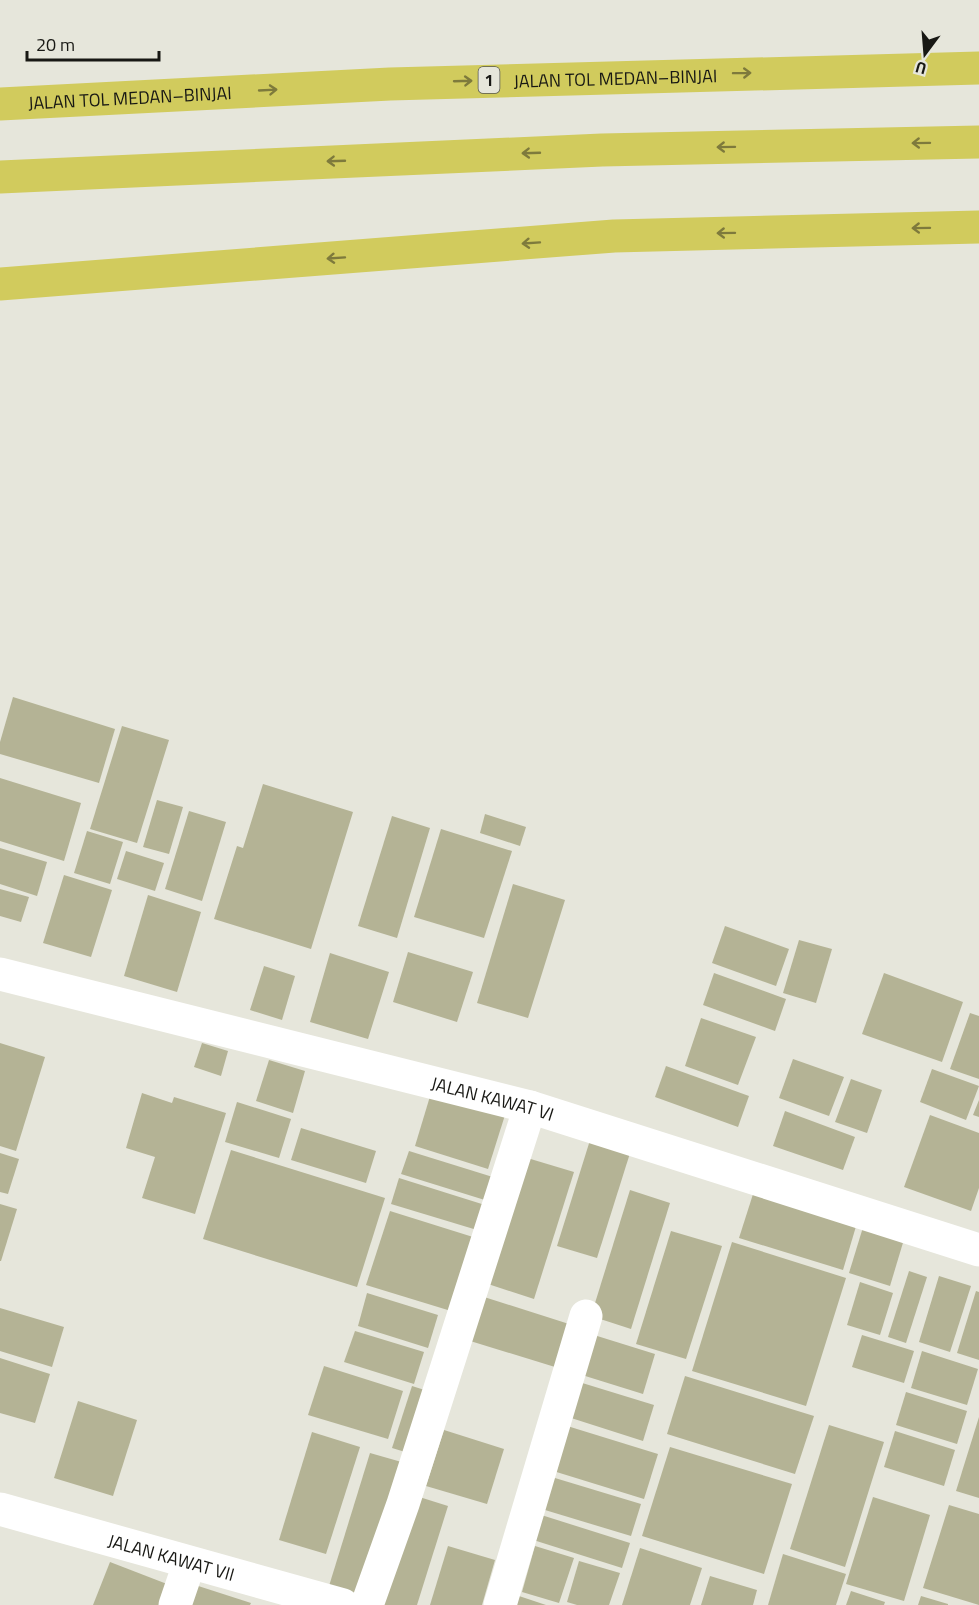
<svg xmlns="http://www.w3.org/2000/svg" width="979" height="1605" font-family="'Titillium Web',sans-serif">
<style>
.building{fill:#b4b395}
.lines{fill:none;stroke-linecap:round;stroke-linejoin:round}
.street{stroke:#fff;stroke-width:33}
.highway{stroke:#d1cb5d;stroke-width:33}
.oneway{stroke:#7e7a3c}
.labels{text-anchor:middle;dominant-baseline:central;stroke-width:5;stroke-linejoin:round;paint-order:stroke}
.shield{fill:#e6e6db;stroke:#565650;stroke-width:1.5}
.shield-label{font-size:16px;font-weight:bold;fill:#181814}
.street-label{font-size:18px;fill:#181814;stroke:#e6e6db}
</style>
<rect width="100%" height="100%" fill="#e6e6db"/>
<!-- building -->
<g class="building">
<path d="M13,697L115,729L99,783L0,754V742Z"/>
<path d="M122,726L169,740L137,843L90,829Z"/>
<path d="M0,778L81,803L64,861L0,841Z"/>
<path d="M263,784L353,812L311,949L214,919L237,846L243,848Z"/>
<path d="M157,800L183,807L169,854L143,847Z"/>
<path d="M189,811L226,822L202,901L165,889Z"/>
<path d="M485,814L526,827L520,846L480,833Z"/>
<path d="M392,816L430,828L397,938L358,926Z"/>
<path d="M441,829L512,851L484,938L414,917Z"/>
<path d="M87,831L123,842L110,884L74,873Z"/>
<path d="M0,848L47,862L37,896L0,884Z"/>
<path d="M126,851L164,863L155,891L117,879Z"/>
<path d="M64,875L112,890L91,957L43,943Z"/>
<path d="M513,884L565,900L528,1018L477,1003Z"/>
<path d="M0,889L29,897L21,922L0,916Z"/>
<path d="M148,895L201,912L177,992L124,976Z"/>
<path d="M725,926L789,949L776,986L712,963Z"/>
<path d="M799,940L832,949L816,1003L783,993Z"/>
<path d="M408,952L473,972L457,1022L393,1002Z"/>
<path d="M330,953L389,972L368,1039L310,1022Z"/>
<path d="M264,966L295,976L282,1020L250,1010Z"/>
<path d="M714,973L786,999L775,1031L703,1005Z"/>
<path d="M884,973L963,1002L942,1062L862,1034Z"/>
<path d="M970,1013L979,1016V1079L950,1069Z"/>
<path d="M701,1018L756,1037L738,1085L685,1066Z"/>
<path d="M0,1043L45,1057L16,1151L0,1146Z"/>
<path d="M202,1043L228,1051L221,1076L194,1067Z"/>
<path d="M793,1059L844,1077L829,1116L779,1098Z"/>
<path d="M269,1060L305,1071L293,1113L256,1101Z"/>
<path d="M666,1066L749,1096L738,1127L655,1097Z"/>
<path d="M932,1069L979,1086L966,1120L920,1102Z"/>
<path d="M851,1079L882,1090L867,1133L835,1122Z"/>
<path d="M142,1093L172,1103L174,1097L226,1113L195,1214L142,1198L155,1157L126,1148Z"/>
<path d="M431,1093L505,1115L488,1169L415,1146Z"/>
<path d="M979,1100V1117L973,1115Z"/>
<path d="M237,1102L291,1119L279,1158L225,1142Z"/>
<path d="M785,1111L855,1137L843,1170L773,1146Z"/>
<path d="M930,1115L979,1133V1188L971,1211L904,1187Z"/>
<path d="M301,1128L376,1151L366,1183L291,1160Z"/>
<path d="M591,1137L631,1150L597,1258L557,1246Z"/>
<path d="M231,1150L385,1198L357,1287L203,1239Z"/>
<path d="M409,1151L496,1178L488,1201L401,1174Z"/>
<path d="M0,1153L19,1159L8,1194L0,1192Z"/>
<path d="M524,1157L574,1172L534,1299L485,1283Z"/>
<path d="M399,1178L485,1205L477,1230L391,1204Z"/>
<path d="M630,1190L670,1203L631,1329L591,1316Z"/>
<path d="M754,1191L857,1223L843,1270L739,1238Z"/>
<path d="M0,1204L17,1209L1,1261H0Z"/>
<path d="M390,1211L473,1237L451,1311L366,1285Z"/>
<path d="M864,1224L905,1236L890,1286L849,1273Z"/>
<path d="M671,1231L722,1246L686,1359L636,1344Z"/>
<path d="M732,1242L846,1278L806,1406L692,1371Z"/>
<path d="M909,1271L927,1277L906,1343L888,1337Z"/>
<path d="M939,1276L971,1286L950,1352L919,1342Z"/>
<path d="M860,1282L893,1293L880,1335L847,1325Z"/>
<path d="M976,1291L979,1292V1360L957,1353Z"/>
<path d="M367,1293L438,1315L428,1348L358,1326Z"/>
<path d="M481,1296L569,1324L555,1367L467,1340Z"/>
<path d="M0,1308L64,1327L52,1367L0,1351Z"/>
<path d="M355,1331L424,1352L414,1384L344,1362Z"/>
<path d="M594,1335L655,1354L643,1394L582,1375Z"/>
<path d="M862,1335L914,1351L904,1383L852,1367Z"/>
<path d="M922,1351L978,1369L967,1405L911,1388Z"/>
<path d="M0,1358L50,1374L35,1423L0,1413Z"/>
<path d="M324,1366L403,1391L388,1439L308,1415Z"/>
<path d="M685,1376L814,1416L795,1474L667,1434Z"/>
<path d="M579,1382L654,1405L643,1441L568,1417Z"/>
<path d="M412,1386L434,1393L415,1455L392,1448Z"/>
<path d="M906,1392L967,1411L957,1444L896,1425Z"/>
<path d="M78,1401L137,1420L113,1496L54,1478Z"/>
<path d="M979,1417V1498L956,1491Z"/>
<path d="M564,1425L658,1454L644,1499L550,1470Z"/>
<path d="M829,1425L884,1442L845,1567L790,1549Z"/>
<path d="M444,1430L504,1449L487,1504L426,1486Z"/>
<path d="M895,1431L955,1450L944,1486L884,1467Z"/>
<path d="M312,1432L360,1447L326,1554L279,1540Z"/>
<path d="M670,1447L792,1484L764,1574L642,1536Z"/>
<path d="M370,1453L405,1463L364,1597L329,1586Z"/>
<path d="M545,1475L641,1504L631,1536L535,1507Z"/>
<path d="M413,1495L448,1506L417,1605H379Z"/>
<path d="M873,1497L930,1515L904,1601L846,1584Z"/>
<path d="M949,1505L979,1514V1605L923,1588Z"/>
<path d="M535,1513L630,1543L622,1568L527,1538Z"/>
<path d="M448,1546L495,1560L482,1605H430Z"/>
<path d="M535,1546L574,1558L559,1603L522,1592Z"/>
<path d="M640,1548L702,1568L690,1605H622Z"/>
<path d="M783,1554L846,1574L836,1605H768Z"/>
<path d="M579,1561L620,1573L609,1605H577L567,1602Z"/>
<path d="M110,1562L167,1584L160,1605H93Z"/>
<path d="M710,1576L757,1590L753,1605H701Z"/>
<path d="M189,1583L251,1603L250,1605H182Z"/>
<path d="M851,1591L885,1602L884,1605H846Z"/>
<path d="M516,1595L546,1605H513Z"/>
<path d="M921,1596L948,1604V1605H918Z"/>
</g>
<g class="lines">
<!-- street -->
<g class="street">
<path id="s1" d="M0,974L530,1107L979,1250"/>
<path id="s2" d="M0,1509L343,1605"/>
<path d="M175,1605L189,1564"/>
<path d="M367,1605L403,1504L530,1107"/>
<path d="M500,1605L586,1316"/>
</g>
<!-- highway -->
<g class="highway">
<path id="s3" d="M0,104L390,84L979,68"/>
<path d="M0,177L602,150L979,142"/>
<path d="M0,284L614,236L979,227"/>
</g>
</g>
<!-- one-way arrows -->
<defs><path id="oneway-shaft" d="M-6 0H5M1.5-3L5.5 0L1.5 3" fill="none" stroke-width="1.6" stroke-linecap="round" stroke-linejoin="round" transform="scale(1.5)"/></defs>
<g class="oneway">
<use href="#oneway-shaft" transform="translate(742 73) rotate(-1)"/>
<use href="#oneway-shaft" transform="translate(463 81) rotate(-2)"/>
<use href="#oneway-shaft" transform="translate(268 90) rotate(-3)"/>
<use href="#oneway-shaft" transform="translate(921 143) rotate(179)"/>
<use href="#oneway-shaft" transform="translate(726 147) rotate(179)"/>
<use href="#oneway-shaft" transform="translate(531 153) rotate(178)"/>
<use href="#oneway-shaft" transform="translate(336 161) rotate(178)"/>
<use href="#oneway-shaft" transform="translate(921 228) rotate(179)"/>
<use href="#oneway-shaft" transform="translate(726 233) rotate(179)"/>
<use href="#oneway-shaft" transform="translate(531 243) rotate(176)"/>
<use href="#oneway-shaft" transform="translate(336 258) rotate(176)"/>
</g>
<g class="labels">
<!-- shield labels -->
<rect class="shield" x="478.5" y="67" width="21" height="26" rx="4.5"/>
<g class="shield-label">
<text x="489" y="80">1</text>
</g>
<!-- street labels -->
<g class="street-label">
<text stroke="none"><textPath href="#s3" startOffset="616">JALAN TOL MEDAN–BINJAI</textPath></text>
<text stroke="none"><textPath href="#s3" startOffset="130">JALAN TOL MEDAN–BINJAI</textPath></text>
<text stroke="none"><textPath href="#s1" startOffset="508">JALAN KAWAT VI</textPath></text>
<text stroke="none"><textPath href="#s2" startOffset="178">JALAN KAWAT VII</textPath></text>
</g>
</g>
<!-- north arrow -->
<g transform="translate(925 54) rotate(196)" stroke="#e6e6db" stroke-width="4.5" paint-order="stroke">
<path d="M0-4.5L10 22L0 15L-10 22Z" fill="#181814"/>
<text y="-9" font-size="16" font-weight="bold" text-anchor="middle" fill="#181814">U</text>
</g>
<!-- scale -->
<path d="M27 51v9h132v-9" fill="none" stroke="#181814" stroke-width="3"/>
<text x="36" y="51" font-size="18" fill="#181814" stroke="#e6e6db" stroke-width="4.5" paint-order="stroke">20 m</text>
</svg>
